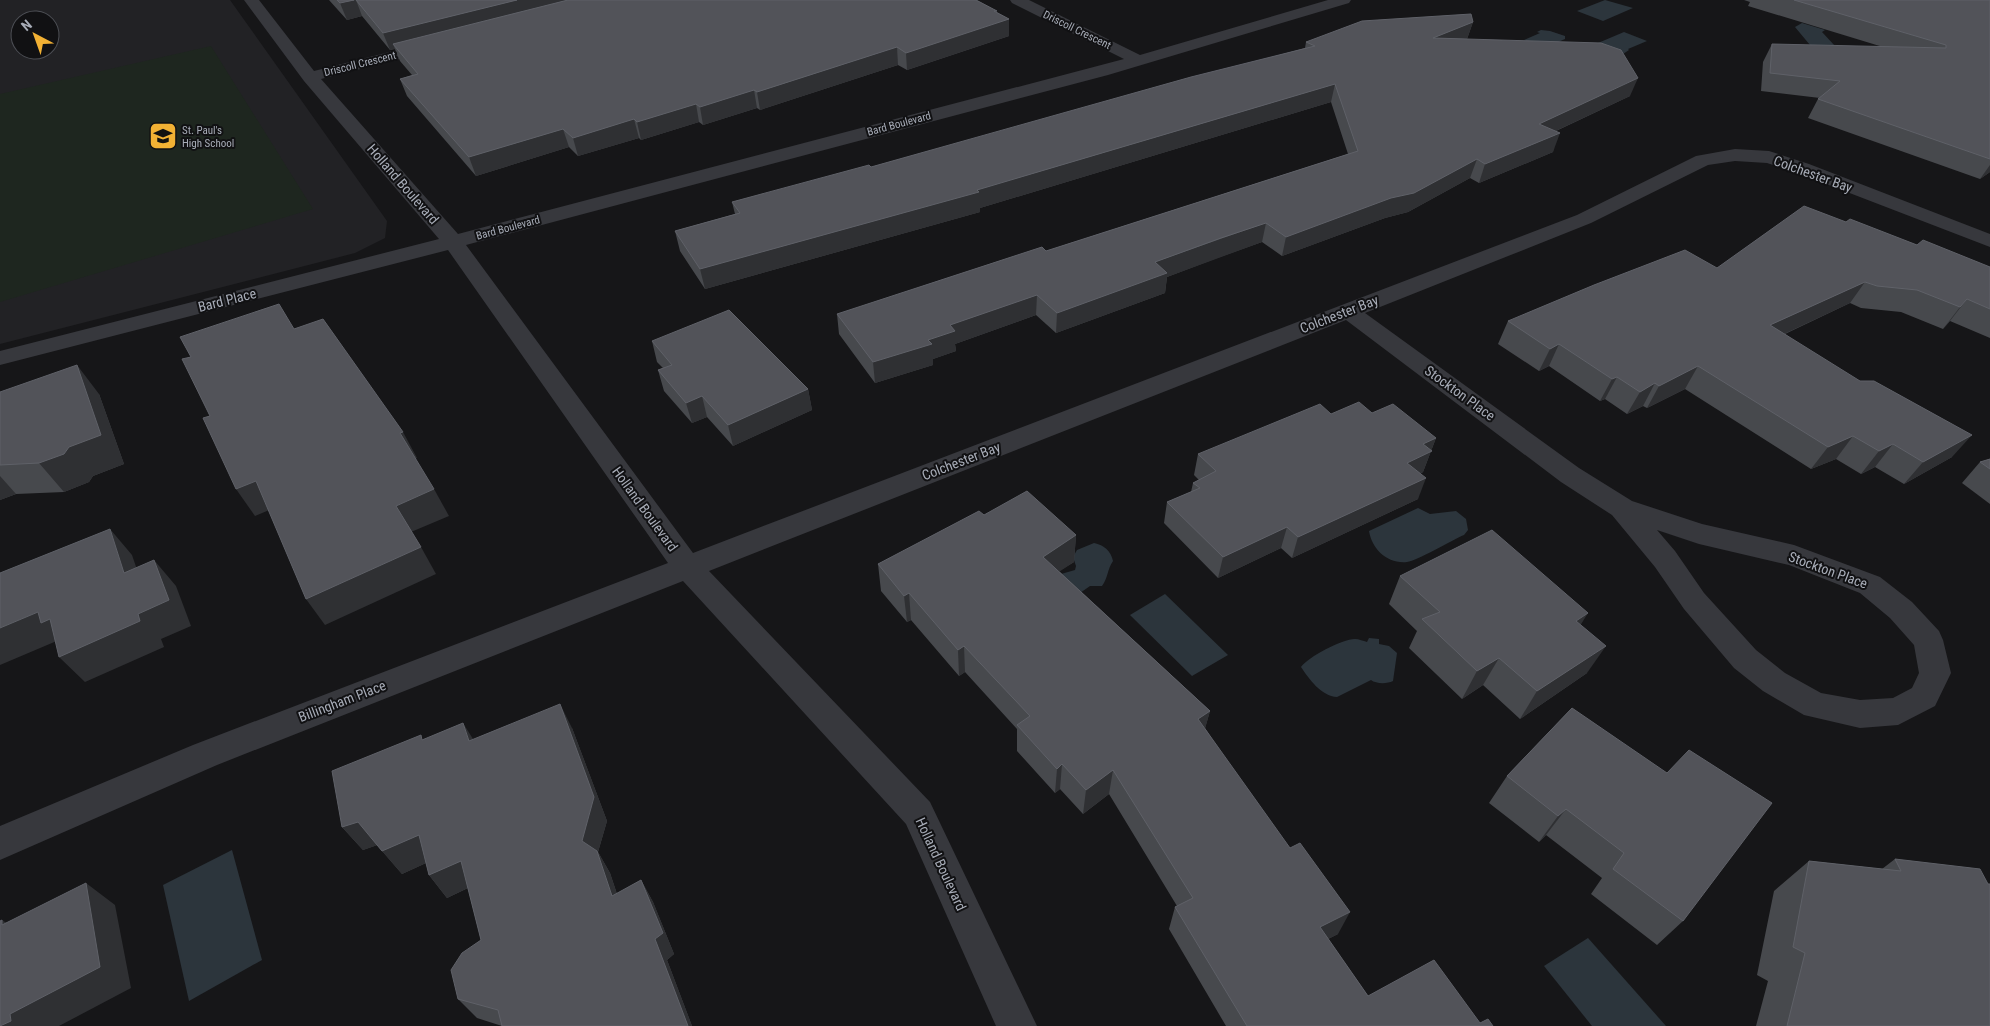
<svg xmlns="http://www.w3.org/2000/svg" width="1990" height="1026" font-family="'Roboto Condensed',sans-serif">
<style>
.built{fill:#222225;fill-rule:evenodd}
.green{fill:#1e261f}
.water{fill:#2c353c}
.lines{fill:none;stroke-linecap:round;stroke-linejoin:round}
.minor{fill:#37383d;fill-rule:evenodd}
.wall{fill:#47494d}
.shaded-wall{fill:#2f3033}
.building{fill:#525359;stroke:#5f6168}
.labels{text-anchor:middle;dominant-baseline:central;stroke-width:4;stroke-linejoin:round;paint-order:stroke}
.far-street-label{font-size:11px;fill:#a8adb8;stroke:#111113}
.far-poi-label{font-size:11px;fill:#a8adb8;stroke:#111113;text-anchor:start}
.street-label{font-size:14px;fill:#a8adb8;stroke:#111113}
</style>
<rect width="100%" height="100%" fill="#161618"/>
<!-- built -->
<path class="built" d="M0,0H230L387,221L385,238L355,253L0,344ZM20,20H50V50H20Z"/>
<!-- green -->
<path class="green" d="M211,46L313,209L0,302V94Z"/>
<!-- water -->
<g class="water">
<path d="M1605,0L1633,8L1603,21L1577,11Z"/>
<path d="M1802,23L1825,30L1822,32L1835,46L1810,45L1795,27Z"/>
<path d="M1541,30L1550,31L1565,36V39L1544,48L1524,40L1540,33L1537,32Z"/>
<path d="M1624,32L1647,41L1628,49L1629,50L1623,54L1597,45L1598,43Z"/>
<path d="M1418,508L1430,514L1456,511L1466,519L1468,530L1464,535C1452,540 1417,561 1407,562C1387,564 1372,549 1369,531Z"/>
<path d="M1094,543C1104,545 1111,551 1113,561C1107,570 1108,578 1102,586H1090L1080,593L1061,574L1075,570L1076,566L1073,557L1077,550Z"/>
<path d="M1165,594L1228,655L1192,676L1130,615Z"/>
<path d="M1369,638L1379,639V644L1389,646L1397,653L1393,681C1387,684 1376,684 1371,680L1337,697C1321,696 1309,679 1301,667C1308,657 1342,639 1355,639C1359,639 1363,641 1367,642Z"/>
<path d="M232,850L262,960L189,1001L163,885Z"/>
<path d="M1588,938L1666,1026H1592L1544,966Z"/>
</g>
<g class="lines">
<!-- minor -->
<path class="minor" d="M244,0H259L314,71L433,41L439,43L441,46L439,49L321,79L458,234L1124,59L1012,3L1010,0H1029L1140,55L1328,0H1351L1349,3L1108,75L466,245L693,553L1577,215L1696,156L1735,149L1769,151L1809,164L1990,234V247L1795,172L1767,163L1735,161L1708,165L1591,223L1365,313L1579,468L1632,501L1702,524L1794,545L1880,577L1912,602L1939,631L1943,640L1951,673L1935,706L1898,725L1860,728L1804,715L1763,691L1734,668L1684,609L1655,567L1612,515L1561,482L1346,320L709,571L930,802L1037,1026H996L906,824L683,581L217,765L0,860V826L193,745L668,563L448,250L0,365V351L439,239L304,81ZM1657,530L1699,544L1789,565L1860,593L1890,618L1914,645L1919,673L1912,688L1893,698L1860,700L1821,693L1785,673L1756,650L1704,593L1675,551Z"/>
</g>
<!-- wall -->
<g class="wall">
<path d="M329,0H976L997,11V13L1009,19V36L907,70L898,65L760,110L757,108L703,125L699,122L641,140L639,138L578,156L569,147L476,176L407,96L400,79L412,75L400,61L395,49L390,50L362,16L347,20Z"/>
<path d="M1744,0H1990V172L1980,179L1808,118L1818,99L1820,98L1761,91L1763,62L1772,44L1883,47L1748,6L1750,2Z"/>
<path d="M1473,22L1467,39L1630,96L1556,131L1553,152L1479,183L1470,178L1408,212L1385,218L1282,256L1262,242L1217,258L1167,277L1165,293L1056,333L1036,315L955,344L956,351L933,359V365L875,383L839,334L837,314L1046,251L1348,154L1331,102L980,208V212L705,289L680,251L675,231L735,214L732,202L871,167L1305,48L1306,42Z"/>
<path d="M1846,222L1917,245L1990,267V338L1950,321L1943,329L1901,312L1861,308L1850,303L1785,334L1952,457L1904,484L1875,467L1861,474L1836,459L1811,469L1685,389L1647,408L1643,406L1627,414L1605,399L1600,401L1549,366L1539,371L1498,344L1508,321L1717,268Z"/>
<path d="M652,341L808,389L812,410L733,446L707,417L692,423L664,391L658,370L663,368L657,362Z"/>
<path d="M0,392L99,394L124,464L93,476L89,482L64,492L16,494L0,500Z"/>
<path d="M1372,413L1436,438L1423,472L1420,474L1418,499L1292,558L1281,548L1218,578L1164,523L1167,502L1191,492L1193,483L1199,480L1194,475L1198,454L1331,414Z"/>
<path d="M1990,459V504L1962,483L1980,462Z"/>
<path d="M984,515L1076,535L1074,562L1059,571L1210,711L1205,728L1338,934L1328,939L1368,996L1493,1026H1226L1169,929L1175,907L1177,906L1109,794L1083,814L1060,789L1055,793L1017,751V729L965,672L959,676L911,620L907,622L881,591L878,564Z"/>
<path d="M1400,576L1581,625L1587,673L1520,719L1483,685L1462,699L1409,648L1417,631L1389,604Z"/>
<path d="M1572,708L1683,921L1657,945L1591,894L1602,878L1546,835L1539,842L1489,803L1507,776Z"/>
<path d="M572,728L607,821L598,852L610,873L617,894L641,880L653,902L674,954L667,960L692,1026H502L477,1018L458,999L481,940L468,888L447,898L429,875L426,863L402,874L377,845L363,850L342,827L424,739L473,740Z"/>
<path d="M1895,859L1988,884L1990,1026H1756L1768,981L1757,975L1774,891L1809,861L1882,869Z"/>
</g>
<!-- shaded-wall -->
<g class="shaded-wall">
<path d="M356,0L362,16L347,20L340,3Z"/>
<path d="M517,0H588L393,44L395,49L390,50L383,33Z"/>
<path d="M994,11H997V23L1009,19V36L907,70L906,53Z"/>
<path d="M1473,22L1467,39L1433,38Z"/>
<path d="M897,47L898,65L760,110L757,92Z"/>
<path d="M1638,78L1630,96L1532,142L1539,124Z"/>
<path d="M1335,84L1331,102L980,208V212L705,289L700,269L977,190Z"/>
<path d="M754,90L757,108L703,125L700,107Z"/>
<path d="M696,104L699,122L641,140L637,122Z"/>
<path d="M634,119L639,138L578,156L573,138Z"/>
<path d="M563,129L569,147L476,176L469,157Z"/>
<path d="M1560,133L1553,152L1479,183L1485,164Z"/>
<path d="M1477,159L1470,178L1408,212L1385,218L1282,256L1286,237Z"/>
<path d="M1990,165V172L1980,179Z"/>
<path d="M1266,223L1262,242L1167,277L1165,293L1056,333L1057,313L1155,262Z"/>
<path d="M1865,282L1850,303L1756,347L1770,325Z"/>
<path d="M1037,295L1036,315L955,344L956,351L933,359V365L875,383L873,362L928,340L950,325Z"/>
<path d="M1967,299L1950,321L1943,329L1960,307Z"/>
<path d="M1559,344L1549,366L1539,371L1550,349Z"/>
<path d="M77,365L99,394L124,464L93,476L89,482L64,492L39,463Z"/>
<path d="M1698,366L1685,389L1647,408L1659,386Z"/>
<path d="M1617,377L1605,399L1600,401L1612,379Z"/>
<path d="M1655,383L1643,406L1627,414L1640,392Z"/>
<path d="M808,389L812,410L733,446L728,425Z"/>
<path d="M702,396L707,417L692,423L686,403Z"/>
<path d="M403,432L417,458L414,460L400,433Z"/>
<path d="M1972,435L1952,457L1904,484L1923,462Z"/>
<path d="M1853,436L1836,459L1811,469L1828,447Z"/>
<path d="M1436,438L1423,472L1399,484L1407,463L1423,444Z"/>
<path d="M1893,444L1875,467L1861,474L1879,451Z"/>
<path d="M0,476L16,494L0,500Z"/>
<path d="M1426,478L1418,499L1292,558L1298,537Z"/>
<path d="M256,481L274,508L255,516L236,489Z"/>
<path d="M434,489L449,516L411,532L396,506Z"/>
<path d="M1287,527L1281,548L1218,578L1223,557Z"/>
<path d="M110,529L132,555L147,599L124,573Z"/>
<path d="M1076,535L1074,562L1042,583L1043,557Z"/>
<path d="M421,547L436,574L325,625L306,599Z"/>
<path d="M154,560L176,586L191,626L161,639L164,647L85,682L59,657L138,614Z"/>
<path d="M909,593L911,620L907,622L904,596Z"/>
<path d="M38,612L50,619L59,640L0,665V628Z"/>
<path d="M1588,613L1570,642L1576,621Z"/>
<path d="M964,646L965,672L959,676L958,650Z"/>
<path d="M1606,646L1587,673L1520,719L1537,691Z"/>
<path d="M1499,658L1483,685L1462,699L1477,671Z"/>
<path d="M560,704L572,728L607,821L598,852L610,873L625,918L582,841Z"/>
<path d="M1210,711L1203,736L1198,719Z"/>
<path d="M463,723L478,747L469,741Z"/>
<path d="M1062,764L1060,789L1055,793L1057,769Z"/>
<path d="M1113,770L1109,794L1083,814L1086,790Z"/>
<path d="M1566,809L1546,835L1539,842L1558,816Z"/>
<path d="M358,822L378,845L363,850L342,827Z"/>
<path d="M419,835L437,858L402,874L382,851Z"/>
<path d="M461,861L478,883L447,898L429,875Z"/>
<path d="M641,880L653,902L674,954L667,960L692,1026H688L655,939Z"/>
<path d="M86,883L115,905L131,988L59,1026H1L10,1014Z"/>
<path d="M1350,912L1338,934L1309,949L1320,927Z"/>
<path d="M2,920L35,942L2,925Z"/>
</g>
<!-- building -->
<g class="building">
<path d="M337,0H354L340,3Z"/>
<path d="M356,0H517L383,33Z"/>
<path d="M568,0H976L997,11H994L1009,19L906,53L897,47L757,92L754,90L700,107L696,104L637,122L634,119L573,138L563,129L469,157L400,79L418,74L393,44Z"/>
<path d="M1794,0H1990V159L1818,99L1840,81L1770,73L1772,44L1946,48V45Z"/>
<path d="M1471,14L1473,22L1433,38L1601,43L1621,50L1638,78L1539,124L1560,133L1485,164L1477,159L1414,193L1391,198L1286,237L1266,223L1221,238L1155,262L1167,273L1057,313L1037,295L950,325L955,331L928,340L932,344L873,362L837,314L1042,247L1046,251L1358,151L1335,84L977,190L979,192L700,269L675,231L740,213L732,202L869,165L871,167L1191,77L1315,46L1306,42L1362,21Z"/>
<path d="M1804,206L1846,222L1850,219L1917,245L1923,240L1990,267V309L1967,299L1960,307L1917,290L1877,286L1865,282L1770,325L1860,381H1874L1972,435L1923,462L1893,444L1879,451L1853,436L1828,447L1698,366L1659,386L1655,383L1640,392L1617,377L1612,379L1559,344L1550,349L1508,321L1594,285L1685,250L1717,268Z"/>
<path d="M279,304L294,329L323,319L403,432L400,433L434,489L396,506L421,547L306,599L256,481L236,489L203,418L210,416L182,359L191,357L180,337Z"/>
<path d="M729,310L808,389L728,425L702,396L686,403L658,370L672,365L652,341Z"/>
<path d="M77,365L101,435L69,447L64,454L39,463L0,465V392Z"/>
<path d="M1359,402L1372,413L1393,404L1436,438L1423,444L1432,451L1407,463L1426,478L1298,537L1287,527L1223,557L1167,502L1200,488L1193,483L1216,471L1198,454L1320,404L1331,414Z"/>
<path d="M1990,459V469L1980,462Z"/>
<path d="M1027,491L1076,535L1043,557L1210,711L1198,719L1290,848L1300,843L1350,912L1320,927L1368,996L1434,960L1480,1023L1488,1019L1493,1026H1247L1175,907L1193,898L1113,770L1086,790L1062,764L1057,769L1017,725L1030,716L964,646L958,650L909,593L904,596L878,564L979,511L984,515Z"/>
<path d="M110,529L124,573L154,560L169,600L138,614L140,621L59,657L50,619L41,623L38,612L0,628V573Z"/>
<path d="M1492,530L1588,613L1576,621L1606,646L1537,691L1499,658L1477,671L1422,619L1440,612L1400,576Z"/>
<path d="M560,704L594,797L582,841L597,851L612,896L641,880L663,933L655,939L688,1026H502L498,1010L458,999L451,970L462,953L481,940L461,861L429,875L419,835L382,851L358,822L342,827L332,771L421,735L422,740L463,723L469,741Z"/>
<path d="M1572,708L1667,773L1689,750L1772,803L1683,921L1613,869L1624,853L1566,809L1558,816L1507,776Z"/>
<path d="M1895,859L1980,869L1988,884H1990V1026H1787L1805,953L1793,947L1809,861L1901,871Z"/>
<path d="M86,883L100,967L10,1014L11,1021L0,1026V921L2,920V925Z"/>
</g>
<!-- icons -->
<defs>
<g id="school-square" transform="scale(1.4375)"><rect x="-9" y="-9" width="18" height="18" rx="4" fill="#f2b134" stroke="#111113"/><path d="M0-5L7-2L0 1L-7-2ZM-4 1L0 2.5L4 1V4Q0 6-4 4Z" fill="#111"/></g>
</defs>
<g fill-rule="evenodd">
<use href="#school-square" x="163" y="136"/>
</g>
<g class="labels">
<!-- far-street labels -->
<g class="far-street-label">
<text transform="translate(1077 30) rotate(26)">Driscoll Crescent</text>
<text transform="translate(360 64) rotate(-14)">Driscoll Crescent</text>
<text transform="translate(899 124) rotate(-15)">Bard Boulevard</text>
<text transform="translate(508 228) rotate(-15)">Bard Boulevard</text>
</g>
<!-- far-poi labels -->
<g class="far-poi-label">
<text x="182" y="130">St. Paul's<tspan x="182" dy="13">High School</tspan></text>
</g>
<!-- street labels -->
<g class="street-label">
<text transform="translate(1813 174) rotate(20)">Colchester Bay</text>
<text transform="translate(403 184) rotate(49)">Holland Boulevard</text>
<text transform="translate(227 300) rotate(-14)">Bard Place</text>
<text transform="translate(1339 314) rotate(-21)">Colchester Bay</text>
<text transform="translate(1460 393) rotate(36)">Stockton Place</text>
<text transform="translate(961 461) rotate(-21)">Colchester Bay</text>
<text transform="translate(645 509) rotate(54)">Holland Boulevard</text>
<text transform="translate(1828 570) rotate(20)">Stockton Place</text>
<text transform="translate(342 701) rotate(-21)">Billingham Place</text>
<text transform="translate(941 864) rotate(65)">Holland Boulevard</text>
</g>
</g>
<!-- north arrow -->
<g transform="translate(35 35) rotate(319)"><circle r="24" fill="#111113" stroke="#4d4f55"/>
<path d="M0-4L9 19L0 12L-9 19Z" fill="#f2b134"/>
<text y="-8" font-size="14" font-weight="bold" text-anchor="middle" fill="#a8adb8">N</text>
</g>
</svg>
